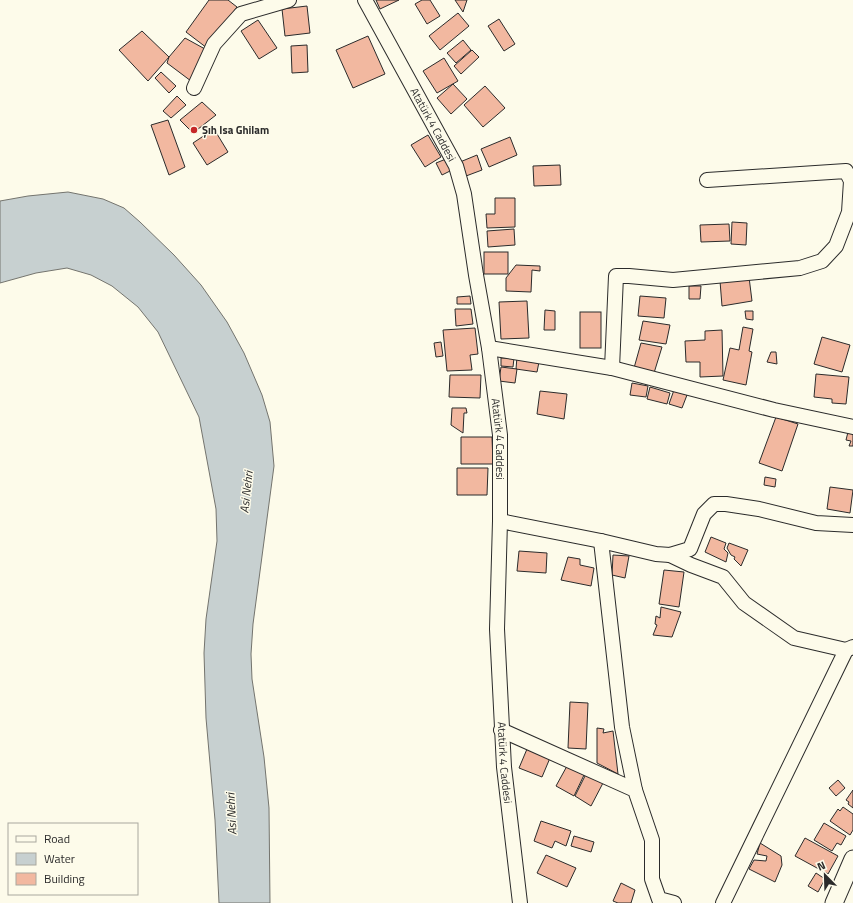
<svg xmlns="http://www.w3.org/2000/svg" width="853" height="903" font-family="'Titillium Web',sans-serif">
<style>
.water{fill:#c7d0d0;stroke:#74746e}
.building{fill:#f2b8a0;stroke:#2b2b2b}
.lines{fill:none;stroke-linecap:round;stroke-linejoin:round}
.minor-casing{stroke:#2b2b2b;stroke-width:16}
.major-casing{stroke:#2b2b2b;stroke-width:19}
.minor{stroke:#fdfbea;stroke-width:14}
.major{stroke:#fdfbea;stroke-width:17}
.poi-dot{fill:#c62828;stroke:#fdfbea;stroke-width:1.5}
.labels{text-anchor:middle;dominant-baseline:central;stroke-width:3;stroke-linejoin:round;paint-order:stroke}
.street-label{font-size:11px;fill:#2b2b2b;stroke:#fdfbea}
.poi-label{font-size:11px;font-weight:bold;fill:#2b2b2b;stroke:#fdfbea;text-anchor:start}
.water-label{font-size:12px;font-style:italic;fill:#2b2b2b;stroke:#fdfbea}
</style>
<rect width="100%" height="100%" fill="#fdfbea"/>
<!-- water -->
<path class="water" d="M68,192L103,199L124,208L140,222L174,255L201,285L227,322L244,353L262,395L270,422L274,466L253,624L251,654L252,679L264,757L269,808L270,903H219L215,820L206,718L204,653L206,619L217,541L216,509L199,417L158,332L138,307L112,286L91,275L67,268L36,273L0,283V201L28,196Z"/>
<!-- building -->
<g class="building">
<path d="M209,0H228L237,7L207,48L186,32Z"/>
<path d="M376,0H399L380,9Z"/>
<path d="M422,0H430L440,16L427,24L415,4Z"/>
<path d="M455,0H467L463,12Z"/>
<path d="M307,6L310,33L285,36L282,9Z"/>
<path d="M458,13L469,26L440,50L429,36Z"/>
<path d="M499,19L515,44L504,51L488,26Z"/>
<path d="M258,20L277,48L259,59L241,31Z"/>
<path d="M142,31L169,57L148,81L119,50Z"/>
<path d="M368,36L385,74L353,88L336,50Z"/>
<path d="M185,38L205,49L191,81L167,63L169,57Z"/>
<path d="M463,40L471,50L456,63L447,53Z"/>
<path d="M307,45L308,72L292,73L291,46Z"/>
<path d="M472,50L479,57L461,74L454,66Z"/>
<path d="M444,58L458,81L437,93L423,71Z"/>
<path d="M161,72L176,86L169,93L155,78Z"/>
<path d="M453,84L467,99L451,114L437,98Z"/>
<path d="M485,86L505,108L483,127L464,105Z"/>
<path d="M177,96L186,105L171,118L163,111Z"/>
<path d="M202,102L216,115L193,133L180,120Z"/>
<path d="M168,120L185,167L169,175L151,125Z"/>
<path d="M214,129L228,152L207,165L193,143Z"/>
<path d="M428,135L441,157L425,167L411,145Z"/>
<path d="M510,137L517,155L489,167L481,149Z"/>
<path d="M477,155L482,170L466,176L460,162Z"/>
<path d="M446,159L452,170L442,175L436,163Z"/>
<path d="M560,165L561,185L534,186L533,166Z"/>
<path d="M495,198H515V227L487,228L486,214H495Z"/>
<path d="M732,222L747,223L746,245L731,244Z"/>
<path d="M729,224L730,241L701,242L700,225Z"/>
<path d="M514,229L515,245L488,247L487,231Z"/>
<rect x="484" y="252" width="24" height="22"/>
<path d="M516,265L540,266V271L532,270L531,292L506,291V278Z"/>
<path d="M749,277L752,301L722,306L720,281Z"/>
<path d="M689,286H701L700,299H689Z"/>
<path d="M470,296L471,304H457V297Z"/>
<path d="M640,296L666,298L664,318L638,316Z"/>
<path d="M527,301L529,338L501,339L499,302Z"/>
<path d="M455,309H471L473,324L456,326Z"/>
<path d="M545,310L555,311V330H544Z"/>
<path d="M745,311H753V320L746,319Z"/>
<rect x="580" y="312" width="21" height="36"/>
<path d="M643,321L670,325L666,344L639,340Z"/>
<path d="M743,327L753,329L749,351L752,352L746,385L723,380L730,348L739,350Z"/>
<path d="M475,328L478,354L470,355L472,370L447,371L443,330Z"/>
<path d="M722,330L723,376L700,377V362H686L685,341L705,340V331Z"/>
<path d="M822,337L850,345L842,372L814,364Z"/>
<path d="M441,342L443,356L436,357L434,343Z"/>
<path d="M641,343L662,347L654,373L634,368Z"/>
<path d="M771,352H776L777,364L767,362Z"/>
<path d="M517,357L539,362L537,372L516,369Z"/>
<path d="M501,358H514L513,367L501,366Z"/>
<path d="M501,367L517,369L515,383L499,381Z"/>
<path d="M816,374L849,377L846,404L832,403V399L814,397Z"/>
<path d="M450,375H481L480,398L449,397Z"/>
<path d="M632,383L648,386L646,397L630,395Z"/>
<path d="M650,387L670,393L667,404L647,399Z"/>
<path d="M674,390L687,395L682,408L669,404Z"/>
<path d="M540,391L567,394L564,419L537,414Z"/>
<path d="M452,408H466L467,413H464L463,433L451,425Z"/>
<path d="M776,417L798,424L782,471L759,463Z"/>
<path d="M849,428L853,429V446H849L851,441L846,440Z"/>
<path d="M461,437H492L493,464H461Z"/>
<path d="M457,468H488L487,495H457Z"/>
<path d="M765,477L776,479L775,487L764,485Z"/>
<path d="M830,487L853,490L850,513L827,509Z"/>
<path d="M711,537L726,543L724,549L728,553L726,562L705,552Z"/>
<path d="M729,543L748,550L741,566L734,559L735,557L731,555L727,548Z"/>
<path d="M519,551L547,553L546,573L517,571Z"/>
<path d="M613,555L629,556L625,578L612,575Z"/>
<path d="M568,557L580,559V565L594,568L591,586L561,580Z"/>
<path d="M664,570L684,572L679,607L659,604Z"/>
<path d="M661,607L681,612L672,637L653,635L657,625L655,624L656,616L660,618Z"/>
<path d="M570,702L588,703L586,749L568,748Z"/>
<path d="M597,728L604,729L603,733L613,731L618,774L597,763Z"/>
<path d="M527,749L550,758L542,777L519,768Z"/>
<path d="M567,766L584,775L574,796L556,786Z"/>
<path d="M586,774L603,783L591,806L575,796Z"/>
<path d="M838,780L845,788L836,796L829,788Z"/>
<path d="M853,790V808L848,804L849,802L846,800Z"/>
<path d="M843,807L853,814V830L850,835L830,821L838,809L840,811Z"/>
<path d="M541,821L571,831L566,846L555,841L552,848L534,841Z"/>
<path d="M824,823L846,836L841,845L837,843L832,851L814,840Z"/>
<path d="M574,836L594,842L591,852L571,846Z"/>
<path d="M805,838L838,856L828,874L795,856Z"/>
<path d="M760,843L781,856L782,865L775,882L749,869L754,860L766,861L767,856L757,854Z"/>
<path d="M546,855L576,868L567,887L537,873Z"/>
<path d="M816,873L825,879L818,892L808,886Z"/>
<path d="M621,883L635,890L631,903H618L613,901Z"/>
</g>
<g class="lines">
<!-- minor casing -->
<g class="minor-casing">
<g id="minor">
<path id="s1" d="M365,0L456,166L464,194L476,275L489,348L500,435V521L497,629L504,767L520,903"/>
<path d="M194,88L214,44L241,14L289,0"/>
<path d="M489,348L612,368L774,410L853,427"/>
<path d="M612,368L616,276H629L673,280L800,268L822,261L836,246L849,212L851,181L846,171L707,180"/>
<path d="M500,521L601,541L656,554L670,555L690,549L704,514L714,504H726L759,509L816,523L853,525"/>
<path d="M601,541L622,727L635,790"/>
<path d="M670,555L691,565L723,577L744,603L794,638L846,650"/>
<path d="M501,730L635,790L652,840V879L659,899L674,903"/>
<path d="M723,903L846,650L853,647"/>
</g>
</g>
<!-- major casing -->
<g class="major-casing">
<path id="major" d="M834,903L853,859"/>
</g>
<!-- minor -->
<use href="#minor" class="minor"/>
<!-- major -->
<use href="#major" class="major"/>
</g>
<!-- markers -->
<circle class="poi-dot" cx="194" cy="130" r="4"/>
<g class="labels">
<!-- street labels -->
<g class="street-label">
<text stroke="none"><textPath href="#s1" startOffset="142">Atatürk 4 Caddesi</textPath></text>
<text stroke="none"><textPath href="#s1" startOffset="466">Atatürk 4 Caddesi</textPath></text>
<text stroke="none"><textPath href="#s1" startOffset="790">Atatürk 4 Caddesi</textPath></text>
</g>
<!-- poi labels -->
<g class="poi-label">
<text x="202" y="130">Şıh Isa Ghilam</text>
</g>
<!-- water labels -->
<g class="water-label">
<text transform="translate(246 492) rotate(-84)">Asi Nehri</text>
<text transform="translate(231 814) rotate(-93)">Asi Nehri</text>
</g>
</g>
<!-- legend -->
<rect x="8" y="823" width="130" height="72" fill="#fdfbea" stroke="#a9a89e"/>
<rect x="16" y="836" width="20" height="6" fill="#fdfbea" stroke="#a9a89e"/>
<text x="44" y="843" font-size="12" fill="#2b2b2b">Road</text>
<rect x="16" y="853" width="20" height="12" fill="#c7d0d0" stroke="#a9a89e"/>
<text x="44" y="863" font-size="12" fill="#2b2b2b">Water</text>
<rect x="16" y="873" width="20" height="12" fill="#f2b8a0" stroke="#a9a89e"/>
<text x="44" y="883" font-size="12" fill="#2b2b2b">Building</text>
<!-- north arrow -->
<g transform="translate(825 875) rotate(337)" stroke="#fdfbea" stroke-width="3" paint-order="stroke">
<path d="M0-3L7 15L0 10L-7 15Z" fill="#2b2b2b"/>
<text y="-6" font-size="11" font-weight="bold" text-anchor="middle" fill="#2b2b2b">N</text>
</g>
</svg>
